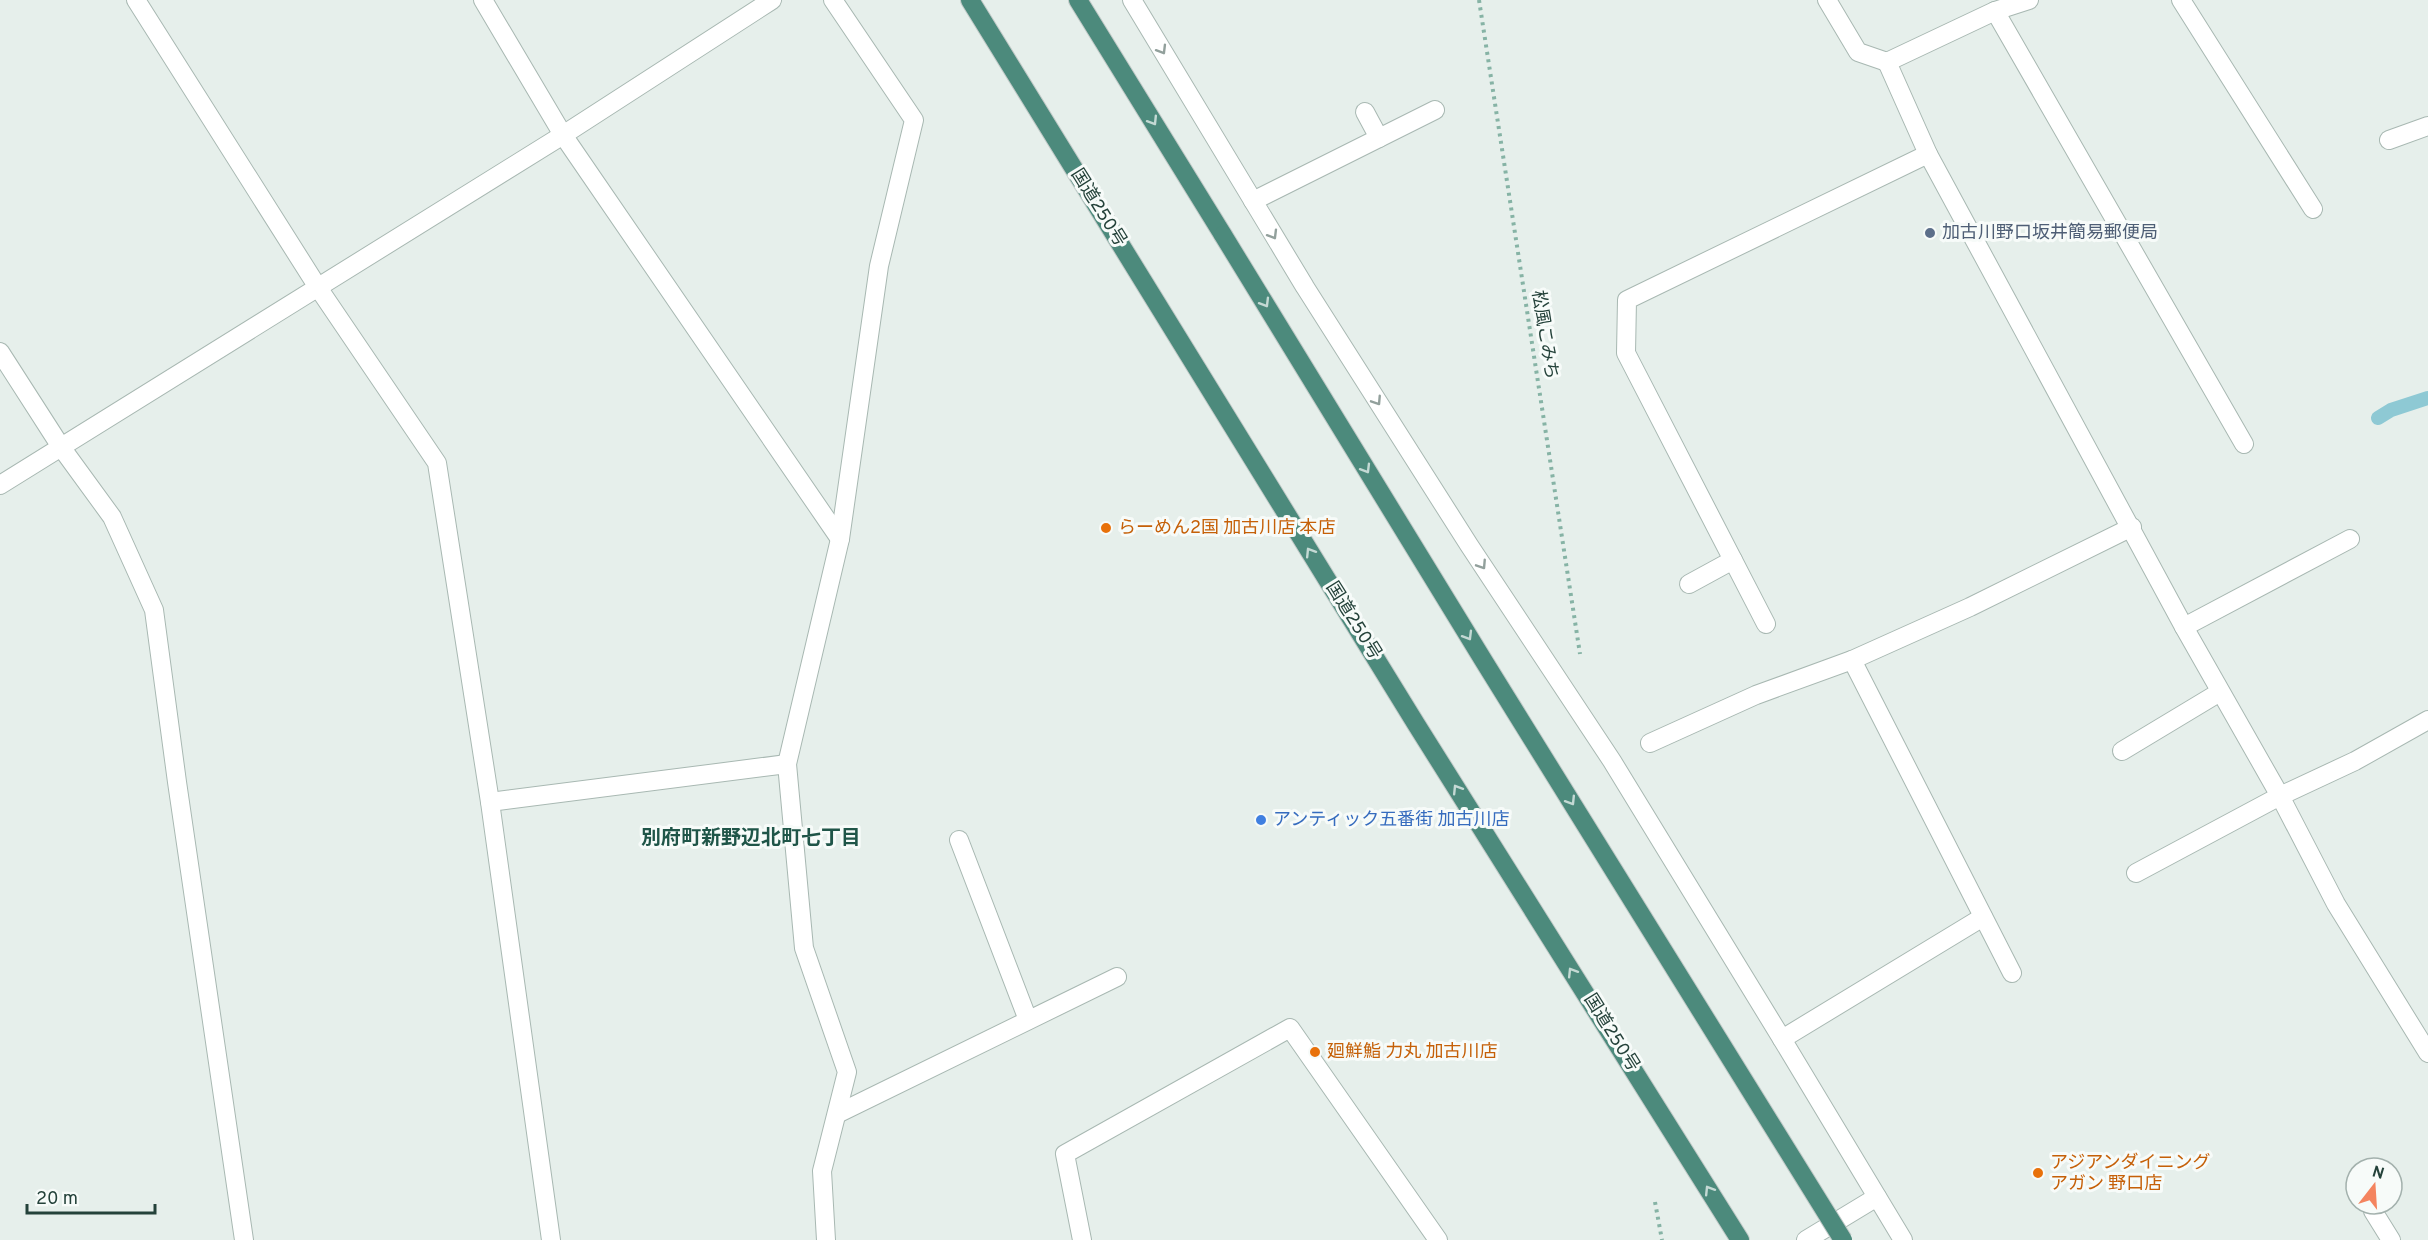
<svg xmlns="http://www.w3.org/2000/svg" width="2428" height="1240" font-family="Overpass,'Noto Sans JP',sans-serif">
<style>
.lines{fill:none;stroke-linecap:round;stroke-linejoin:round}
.stream{stroke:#8ec9d4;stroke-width:14}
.minor-casing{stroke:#a8b8b2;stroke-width:20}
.tertiary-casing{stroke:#a8b8b2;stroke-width:20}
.trunk-casing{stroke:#c2cac8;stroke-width:20}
.path{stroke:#86b3a5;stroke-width:4;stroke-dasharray:3 4.5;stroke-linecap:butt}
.minor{stroke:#fff;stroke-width:18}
.tertiary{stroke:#fff;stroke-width:18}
.trunk{stroke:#4c8a7c;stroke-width:18}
.trunk-bridge-casing{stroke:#c2cac8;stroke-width:20;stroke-linecap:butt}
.trunk-bridge{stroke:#4c8a7c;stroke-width:18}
.oneway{stroke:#92a09c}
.oneway2{stroke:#c4d9d4}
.service-dot{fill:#5c6f8a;stroke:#f7fbf9;stroke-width:2}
.food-dot{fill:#e8710a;stroke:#f7fbf9;stroke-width:2}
.shop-dot{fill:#3f7fe0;stroke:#f7fbf9;stroke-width:2}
.labels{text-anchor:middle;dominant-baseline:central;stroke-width:6;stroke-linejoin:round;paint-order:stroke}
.street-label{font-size:18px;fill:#24423a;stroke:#f7fbf9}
.service-label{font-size:18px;fill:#4e5e75;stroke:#f7fbf9;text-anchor:start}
.food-label{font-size:18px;fill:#c56008;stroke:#f7fbf9;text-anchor:start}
.shop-label{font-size:18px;fill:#366cbe;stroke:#f7fbf9;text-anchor:start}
.neighbourhood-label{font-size:20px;font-weight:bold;fill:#1f5548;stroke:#f7fbf9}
</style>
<rect width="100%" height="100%" fill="#e6efeb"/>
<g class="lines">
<!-- stream -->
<path class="stream" d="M2378,418L2391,410L2428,398"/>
<!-- minor casing -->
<g class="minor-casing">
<g id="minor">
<path d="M136,0L317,286L437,463L490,802L551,1240"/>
<path d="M483,0L563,135L840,539"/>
<path d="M1827,0L1858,52L1887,62L1995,11L2029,0"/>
<path d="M2181,0L2313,209"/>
<path d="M1995,11L2244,444"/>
<path d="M1887,62L1928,154L2184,627L2280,796L2336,904L2428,1053"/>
<path d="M1365,112L1379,138"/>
<path d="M2389,140L2428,126"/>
<path d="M1253,201L1435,110"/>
<path d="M0,485L563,135L772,0"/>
<path d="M1689,584L1733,560"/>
<path d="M1766,624L1626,353L1627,300L1928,154"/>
<path d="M2184,627L2350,539"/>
<path d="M1852,660L2012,973"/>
<path d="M1650,743L1756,695L1852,660L1970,607L2132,527"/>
<path d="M2122,751L2220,692"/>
<path d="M490,802L787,764"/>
<path d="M959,840L1028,1020"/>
<path d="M2136,873L2280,796L2355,761L2428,720"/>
<path d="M1782,1039L1983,917"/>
<path d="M837,1114L1117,977"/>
<path d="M2373,1211L2391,1240"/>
<path d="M826,1240L822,1171L847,1072L804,948L787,764L840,539L879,266L914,120L833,0"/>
<path d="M1082,1240L1065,1154L1290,1028L1438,1240"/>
<path d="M1806,1240L1877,1197"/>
</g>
</g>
<!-- tertiary casing -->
<g class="tertiary-casing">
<g id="tertiary">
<path d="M1132,0L1305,287L1469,545L1612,761L1782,1039L1903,1240"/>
<path d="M0,352L61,447L112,517L154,610L177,782L244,1240"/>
</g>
</g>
<!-- trunk casing -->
<g class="trunk-casing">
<g id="trunk">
<path d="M970,0L1416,724L1740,1240"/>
<path d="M1078,0L1223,235"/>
</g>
</g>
<!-- path -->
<g class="path">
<path d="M1479,0L1580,654"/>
<path d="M1655,1202L1662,1240"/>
</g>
<!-- minor -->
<use href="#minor" class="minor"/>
<!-- tertiary -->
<use href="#tertiary" class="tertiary"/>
<!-- trunk -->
<use href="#trunk" class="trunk"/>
<!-- trunk-bridge casing -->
<g class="trunk-bridge-casing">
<path id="trunk-bridge" d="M1223,235L1485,663L1843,1240"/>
</g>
<!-- trunk-bridge -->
<use href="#trunk-bridge" class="trunk-bridge"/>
</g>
<!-- one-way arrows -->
<defs><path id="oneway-chevron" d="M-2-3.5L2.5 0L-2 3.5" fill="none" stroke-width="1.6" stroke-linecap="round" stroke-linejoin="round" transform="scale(1.5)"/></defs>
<g class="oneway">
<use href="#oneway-chevron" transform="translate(1162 50) rotate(59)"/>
<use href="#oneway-chevron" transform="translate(1273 235) rotate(59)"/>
<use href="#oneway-chevron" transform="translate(1377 401) rotate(57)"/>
<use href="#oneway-chevron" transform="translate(1482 565) rotate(57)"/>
</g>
<g class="oneway2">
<use href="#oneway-chevron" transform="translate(1153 121) rotate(58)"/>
<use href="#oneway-chevron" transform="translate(1265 303) rotate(59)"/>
<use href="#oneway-chevron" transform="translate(1366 469) rotate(59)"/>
<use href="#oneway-chevron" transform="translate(1310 552) rotate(-122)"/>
<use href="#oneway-chevron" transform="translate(1468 636) rotate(59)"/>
<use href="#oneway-chevron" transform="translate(1457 789) rotate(-122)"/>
<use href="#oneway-chevron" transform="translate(1571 801) rotate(58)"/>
<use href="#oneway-chevron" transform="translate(1572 972) rotate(-122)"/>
<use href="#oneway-chevron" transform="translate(1709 1190) rotate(-122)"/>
</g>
<!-- markers -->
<circle class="service-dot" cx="1930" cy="233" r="6"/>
<g class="food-dot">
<circle cx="1106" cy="528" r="6"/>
<circle cx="1315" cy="1052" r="6"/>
<circle cx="2038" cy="1173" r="6"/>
</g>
<circle class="shop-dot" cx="1261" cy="820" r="6"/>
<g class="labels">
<!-- street labels -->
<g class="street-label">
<text transform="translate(1098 208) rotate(58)">国道250号</text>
<text transform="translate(1544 335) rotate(81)">松風こみち</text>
<text transform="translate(1353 621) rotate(58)">国道250号</text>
<text transform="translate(1611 1033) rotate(58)">国道250号</text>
</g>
<!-- service labels -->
<g class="service-label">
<text x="1942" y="233">加古川野口坂井簡易郵便局</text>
</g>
<!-- food labels -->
<g class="food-label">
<text x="1118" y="528">らーめん2国 加古川店 本店</text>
<text x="1327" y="1052">廻鮮鮨 力丸 加古川店</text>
<text x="2050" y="1163">アジアンダイニング<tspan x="2050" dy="21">アガン 野口店</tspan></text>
</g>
<!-- shop labels -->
<g class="shop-label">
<text x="1273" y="820">アンティック五番街 加古川店</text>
</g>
<!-- neighbourhood labels -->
<g class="neighbourhood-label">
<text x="751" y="839">別府町新野辺北町七丁目</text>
</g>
</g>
<!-- north arrow -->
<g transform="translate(2374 1186) rotate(17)"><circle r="28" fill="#f7fbf9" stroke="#a3b1ad" stroke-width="1.5"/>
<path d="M0-4.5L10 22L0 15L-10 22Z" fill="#f4845f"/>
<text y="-9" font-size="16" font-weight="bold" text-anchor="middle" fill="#24423a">N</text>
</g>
<!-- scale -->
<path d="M27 1204v9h128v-9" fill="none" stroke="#24423a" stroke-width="3"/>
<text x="36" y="1204" font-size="18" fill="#24423a" stroke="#f7fbf9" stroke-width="4.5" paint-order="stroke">20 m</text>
</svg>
